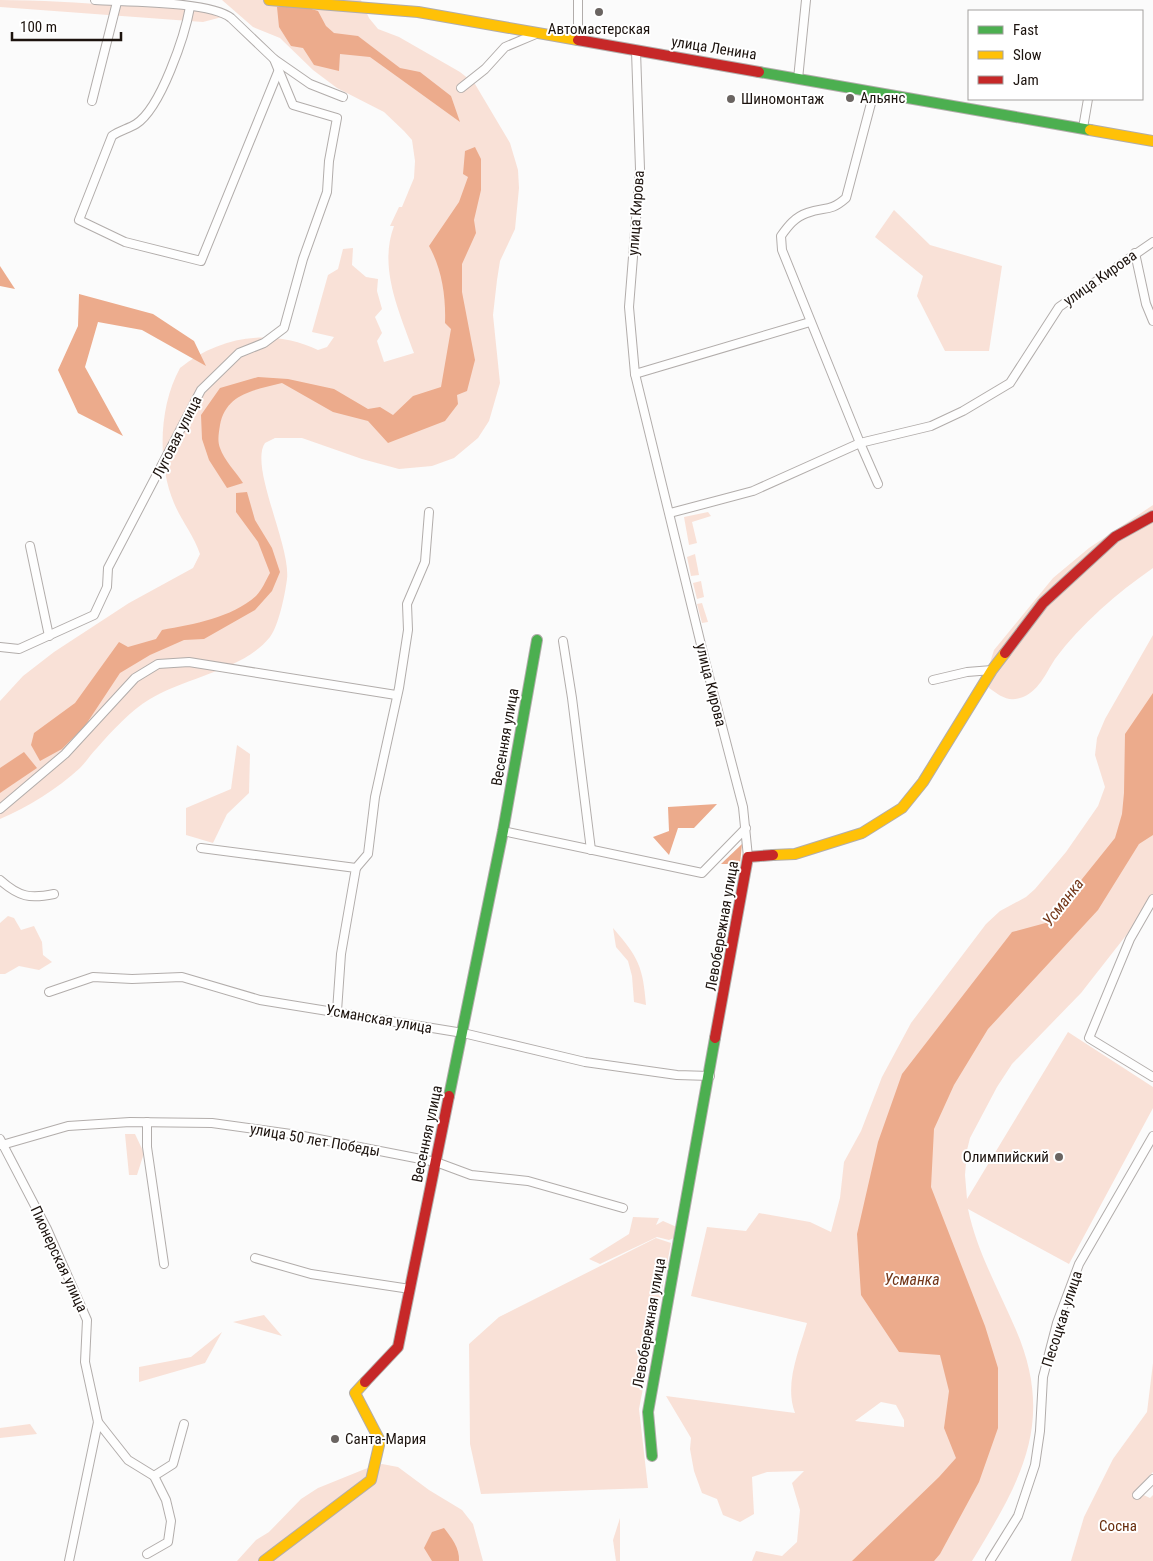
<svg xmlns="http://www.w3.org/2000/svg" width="1153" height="1561" font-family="'Roboto Condensed',sans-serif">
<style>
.green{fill:#f9e1d7;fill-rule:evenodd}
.water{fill:#ecab8c}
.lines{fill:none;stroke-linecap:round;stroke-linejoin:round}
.street-casing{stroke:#b2adab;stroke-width:10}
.fast-casing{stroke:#b2adab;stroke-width:12}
.slow-casing{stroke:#b2adab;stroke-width:12}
.jam-casing{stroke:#b2adab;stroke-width:12}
.street{stroke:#fefefe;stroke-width:8}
.fast{stroke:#4caf50;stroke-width:10}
.slow{stroke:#ffc107;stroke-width:10}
.jam{stroke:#c62828;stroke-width:10}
.poi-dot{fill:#6a6461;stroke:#fff;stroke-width:2}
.labels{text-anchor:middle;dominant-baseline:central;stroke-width:4;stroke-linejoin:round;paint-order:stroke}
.poi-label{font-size:15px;fill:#1c130e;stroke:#fff;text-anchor:start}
.street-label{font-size:15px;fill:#1c130e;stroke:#fff}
.park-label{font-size:15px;fill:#682d0d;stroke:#fff}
.water-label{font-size:16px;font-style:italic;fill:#74381a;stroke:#fff}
</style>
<rect width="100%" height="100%" fill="#fbfbfb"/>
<!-- green -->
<g class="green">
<path d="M0,0C40,0 79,3 119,5C153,6 189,6 222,17L203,22L0,7Z"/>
<path d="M222,0H361L369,18L378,29L399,37L460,72L475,84L510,143L518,170L519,188L515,229L500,261L497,280L493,315L500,383L489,421L478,438L454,458L432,466L399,469L362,459L302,438H275L265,443C249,466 291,546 287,579C285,594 279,625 270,637C244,670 186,677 150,699C130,711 112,731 97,748C91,754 86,762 80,768C57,789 28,807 0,819V701L23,676L54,652L129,603L193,568L200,554C194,536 181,520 174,503C157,463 159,406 180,368C220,336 271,328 318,350L327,347L334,337L312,332L328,275L338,269L343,249L353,248L352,265L366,277L378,279L377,291L382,309L375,317L382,333L377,341L384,362L414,353C400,313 378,268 394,226H390L399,207H402L414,178L415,161L412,140L404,131L384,112L337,88L313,70L280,38L253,27Z"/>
<path d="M894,210L930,245L1002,266L989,351H945L917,296L923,276L875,237Z"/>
<path d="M1153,505V568C1117,593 1081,624 1055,659C1046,673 1038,693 1020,698C1007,702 999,695 989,688L987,672L994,650L1053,578L1089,548Z"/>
<path d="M708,512L711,516L692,522L697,543L689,545L684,517Z"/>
<path d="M695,554L699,575L691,576L687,557Z"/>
<path d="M701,581L704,597L697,599L693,583Z"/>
<path d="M702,603L708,622L702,623L697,604Z"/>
<path d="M1153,635V901L1081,993L1012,1064L997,1087L970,1138L967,1150L965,1175L967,1199L1068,1032L1153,1087V1108L1069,1264L968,1209C977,1252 999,1290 1016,1330C1056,1423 1020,1482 972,1561H752L756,1551L782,1556L797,1542L800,1510L792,1483L804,1471L767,1472L752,1477L754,1514L740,1522L723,1515L717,1499L702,1493L694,1471L690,1449L691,1438L666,1396L795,1413C784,1384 799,1351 807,1323L691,1296L707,1227L746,1231L759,1213L810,1222L831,1232L840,1198L844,1162L861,1131L882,1077L911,1023L986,924L1000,911L1026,897L1035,889L1066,852L1098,806L1105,787L1095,755L1097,738L1105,719ZM881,1402L896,1405L904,1420V1427L855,1421Z"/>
<path d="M237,745L250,754L249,793L227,814L213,843L186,835V808L231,789Z"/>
<path d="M8,916L14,918L21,930L34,926L42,942L43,955L52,962L39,970L19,966L5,974H0V923Z"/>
<path d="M613,928C638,957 643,966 646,1005L634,1002L632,976L628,961L616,947Z"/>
<path d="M125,1134H135L144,1153L137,1175H129Z"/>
<path d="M633,1217L659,1218L656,1225L663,1221L679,1228L677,1237L669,1240L657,1237L600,1264L589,1259L629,1234Z"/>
<path d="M656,1238L671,1243L639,1409L648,1488L481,1494L470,1444L469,1344L499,1317Z"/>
<path d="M264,1315L282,1336L233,1322Z"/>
<path d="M222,1332L205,1363L139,1382V1367L191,1357Z"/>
<path d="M1153,1363V1472L1135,1491L1150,1498L1153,1495V1561H1071L1084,1517L1113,1459L1147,1412Z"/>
<path d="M30,1424L37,1434L0,1438V1428Z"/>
<path d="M382,1464L398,1467L429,1490L462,1510L473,1524L483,1561H237L256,1540L269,1532L301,1499L318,1488L365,1469Z"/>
<path d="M620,1518V1561H616L613,1540Z"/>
</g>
<!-- water -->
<g class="water">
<path d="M285,6L305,7L318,11L326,26L334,33L358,36L400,68L420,72L451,96L460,122L370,57L340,54L339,71L314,65L303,48L291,46L279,27L277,7Z"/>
<path d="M475,147L481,159V190L474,220L476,233L462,264V292L475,360L467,391L457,395L458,404L445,421L388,443L368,421L333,412L282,383C255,390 226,393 220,425C219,432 217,441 220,448C224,460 236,472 243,483L227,488L209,460L202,439L201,415L220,388L258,377L288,379L334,389L368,409L380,407L393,415L413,396L441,387L451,329L445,323C446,297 442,269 429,246L459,202L468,177L463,174L465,151Z"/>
<path d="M0,266L15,289L0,286Z"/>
<path d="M79,294L153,314L194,341L206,366L142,330L98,322L85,367L123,436L78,413L58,370L78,326Z"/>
<path d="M247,492L255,520L272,548L280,572L272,591L255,610L204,639L184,640L150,655L120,673L85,726L62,749L40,761L31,745L34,733L75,703L119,642L128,647L156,639L162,630C194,624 231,618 256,596C262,590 266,580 270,573L258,542L236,512V493Z"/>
<path d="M1153,693V835L1139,844L1098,910L988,1029L954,1085L934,1129L931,1187L985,1326L998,1368V1428L979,1482L940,1554L934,1561H852L939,1477L956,1458L944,1428L949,1391L940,1355L899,1352L861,1295L857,1234L878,1142L902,1074L1012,932L1053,921L1074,889L1115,838L1122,814L1124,793L1125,734Z"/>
<path d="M24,752L37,768L0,793V768Z"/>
<path d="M717,804L694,828H678L669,855L653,837L669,831L668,807Z"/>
<path d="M742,844L740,864H721Z"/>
<path d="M444,1528C451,1537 460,1548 459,1561H432L424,1548L432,1532Z"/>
</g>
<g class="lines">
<!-- street casing -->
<g class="street-casing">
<g id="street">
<path d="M578,0V40"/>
<path d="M190,7C185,35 161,108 136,124C128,129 120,130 112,136L79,220L125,242L201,261L278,72"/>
<path d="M636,51L640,169L629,307L635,374L705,661L743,807L748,857"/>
<path d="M274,59L310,84L343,97"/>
<path d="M798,79L806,0"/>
<path d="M461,88L485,69L505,47L536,34"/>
<path d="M874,92L846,198C829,213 825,206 807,213C795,217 788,226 781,236L782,250L860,443L931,426L963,411L1010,383L1059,307L1153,242"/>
<path d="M92,101L117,2"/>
<path d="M1083,128L1088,99"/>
<path d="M1135,253L1146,304L1153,321"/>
<path d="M635,374L810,322"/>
<path d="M670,513L753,491L860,443L878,484"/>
<path d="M30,546L49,636"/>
<path d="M563,641L572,698L591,850"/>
<path d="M0,647L19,649L94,615L107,587L108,568L201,390L239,353L264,343L284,328L303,259L327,192L329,161L337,118L293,105L274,59L231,18C210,1 125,2 95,0"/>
<path d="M933,680L967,672L992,670"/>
<path d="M0,809L65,754L135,678L158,664L189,662L396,695"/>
<path d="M503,831L702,873L746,828"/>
<path d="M201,848L356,868L341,954L337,1011"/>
<path d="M356,868L368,854L375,797L399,688L408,630L407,604L425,562L429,512"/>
<path d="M0,880C19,897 30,899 54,894"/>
<path d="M1153,899L1130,939L1089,1038L1153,1077"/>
<path d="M49,992L93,977L132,979L182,977L260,1000L463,1033L585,1062L677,1075L710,1076"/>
<path d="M147,1122V1147L164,1264"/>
<path d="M0,1139L47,1229L87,1320L85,1362L98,1422L69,1561"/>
<path d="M2,1145L68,1126L130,1122L212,1123L298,1135L436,1162L471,1175L528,1181L623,1208"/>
<path d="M255,1258L311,1274L410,1289"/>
<path d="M98,1422L128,1460L154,1476L166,1500L171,1521L168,1542L147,1554"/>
<path d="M154,1476L173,1464L184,1424"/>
<path d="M1137,1495L1153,1479"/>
<path d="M990,1561L1018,1516L1035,1465L1040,1431L1043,1377L1057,1323L1079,1264L1153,1136"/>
</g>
</g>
<!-- fast casing -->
<g class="fast-casing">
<g id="fast">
<path d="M759,72L1090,130"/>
<path d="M449,1096L503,831L537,640"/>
<path d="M652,1456L648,1412L715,1038"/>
</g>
</g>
<!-- slow casing -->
<g class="slow-casing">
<g id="slow">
<path d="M269,0L418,12L578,40"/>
<path d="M1090,130L1153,141"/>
<path d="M773,855L795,854L862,833L902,808L923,782L992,670L1005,653"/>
<path d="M264,1561L371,1480L380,1441L355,1393L365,1382"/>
</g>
</g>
<!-- jam casing -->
<g class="jam-casing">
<g id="jam">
<path d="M578,40L759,72"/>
<path d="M1005,653L1043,603L1115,537L1153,516"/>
<path d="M715,1038L748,857L773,855"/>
<path d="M365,1382L398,1347L449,1096"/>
</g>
</g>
<!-- street -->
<use href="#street" class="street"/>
<!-- fast -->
<use href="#fast" class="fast"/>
<!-- slow -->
<use href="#slow" class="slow"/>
<!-- jam -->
<use href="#jam" class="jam"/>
</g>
<!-- markers -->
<g class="poi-dot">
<circle cx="599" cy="12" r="5"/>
<circle cx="850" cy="98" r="5"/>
<circle cx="731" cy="99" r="5"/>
<circle cx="1059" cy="1157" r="5"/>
<circle cx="335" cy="1439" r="5"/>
</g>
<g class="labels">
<!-- poi labels -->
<g class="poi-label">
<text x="599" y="29" text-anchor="middle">Автомастерская</text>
<text x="860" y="98">Альянс</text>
<text x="741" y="99">Шиномонтаж</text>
<text x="1049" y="1157" text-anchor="end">Олимпийский</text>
<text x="345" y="1439">Санта-Мария</text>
</g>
<!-- street labels -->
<g class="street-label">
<text transform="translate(714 48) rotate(9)">улица Ленина</text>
<text transform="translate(636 213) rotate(-86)">улица Кирова</text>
<text transform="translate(1100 278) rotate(-35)">улица Кирова</text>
<text transform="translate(177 437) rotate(-63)">Луговая улица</text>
<text transform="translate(711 685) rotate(76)">улица Кирова</text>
<text transform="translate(505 737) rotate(-80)">Весенняя улица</text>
<text transform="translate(722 926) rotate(-80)">Левобережная улица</text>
<text transform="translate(379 1019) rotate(10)">Усманская улица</text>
<text transform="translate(427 1134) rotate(-78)">Весенняя улица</text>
<text transform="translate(315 1140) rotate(10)">улица 50 лет Победы</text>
<text transform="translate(59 1259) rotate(65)">Пионерская улица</text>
<text transform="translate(1062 1319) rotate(-72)">Песоцкая улица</text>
<text transform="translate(649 1323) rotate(-80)">Левобережная улица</text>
</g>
<!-- park labels -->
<g class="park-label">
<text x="1118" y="1526">Сосна</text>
</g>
<!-- water labels -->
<g class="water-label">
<text transform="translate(1063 902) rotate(-52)">Усманка</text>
<text x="912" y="1279">Усманка</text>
</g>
</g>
<!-- legend -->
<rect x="968" y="10" width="175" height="90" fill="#ffffff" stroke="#a4a19f"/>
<rect x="978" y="26" width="25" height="8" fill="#4caf50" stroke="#a4a19f"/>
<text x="1013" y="35" font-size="15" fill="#1c130e">Fast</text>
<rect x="978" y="51" width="25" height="8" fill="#ffc107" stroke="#a4a19f"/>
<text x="1013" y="60" font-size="15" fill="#1c130e">Slow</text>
<rect x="978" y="76" width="25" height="8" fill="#c62828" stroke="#a4a19f"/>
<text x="1013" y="85" font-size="15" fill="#1c130e">Jam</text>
<!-- scale -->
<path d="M12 32v8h109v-8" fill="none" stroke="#1c130e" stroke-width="2.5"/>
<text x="20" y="32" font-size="15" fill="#1c130e" stroke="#ffffff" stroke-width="4" paint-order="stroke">100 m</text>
</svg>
